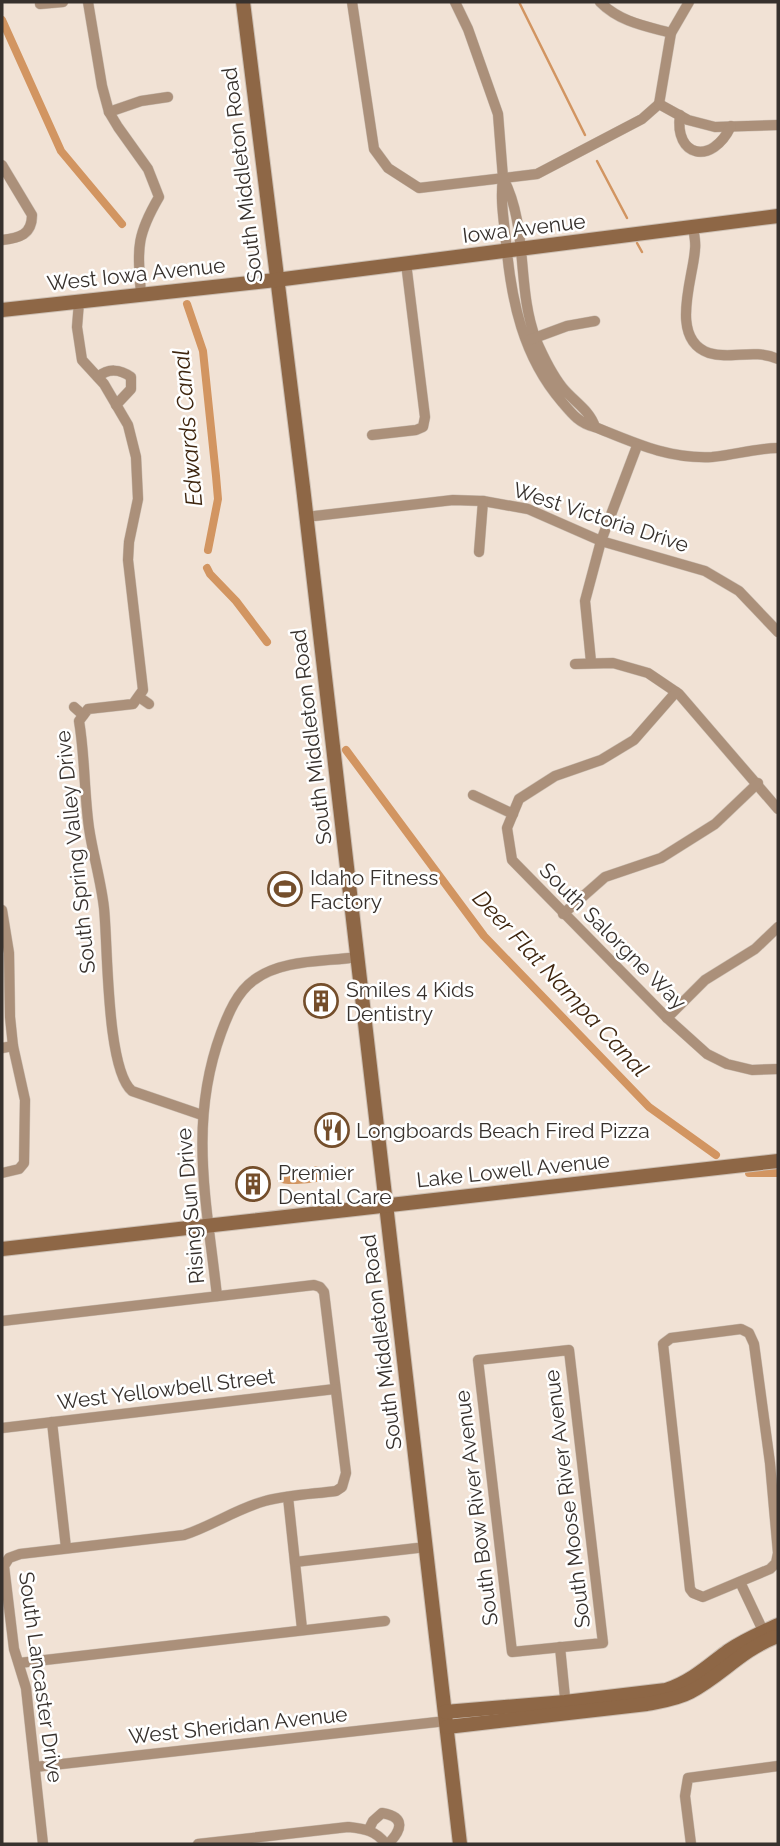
<svg xmlns="http://www.w3.org/2000/svg" width="780" height="1846" font-family="Raleway,sans-serif">
<style>
.water{fill:#d29561}
.lines{fill:none;stroke-linecap:round;stroke-linejoin:round}
.stream{stroke:#d29561;stroke-width:2.5}
.canal{stroke:#d29561;stroke-width:8}
.street-casing{stroke:#ccbfb3;stroke-width:11}
.secondary-casing{stroke:#ccbfb3;stroke-width:16}
.street{stroke:#ab907a;stroke-width:10}
.secondary{stroke:#8e6746;stroke-width:14}
.labels{text-anchor:middle;dominant-baseline:central;stroke-width:5;stroke-linejoin:round;paint-order:stroke}
.street-label{font-size:21px;fill:#37312d;stroke:#fff}
.poi-label{font-size:21px;fill:#37312d;stroke:#fff;text-anchor:start}
.water-label{font-size:23px;font-style:italic;fill:#3f260f;stroke:#fff}
</style>
<rect width="100%" height="100%" fill="#f1e2d5"/>
<!-- water -->
<path class="water" d="M316,1166L331,1170L349,1167L351,1175L346,1178C330,1179 290,1189 277,1181L281,1174L298,1172Z"/>
<g class="lines">
<!-- stream -->
<g class="stream">
<path d="M519,2L585,135"/>
<path d="M597,161L627,218"/>
<path d="M637,243L642,252"/>
</g>
<!-- canal -->
<g class="canal">
<path d="M2,20L61,151L122,224"/>
<path d="M187,304L203,351L216,476L218,499L208,550"/>
<path d="M207,568L210,574L236,601L267,642"/>
<path d="M346,750L484,936L649,1107L716,1155"/>
<path d="M749,1173H778"/>
</g>
<!-- street casing -->
<g class="street-casing">
<g id="street">
<path d="M88,2L102,86L109,112L118,127L148,169L159,197C135,238 138,249 141,295"/>
<path d="M352,2L374,149L388,168L419,188L537,174L642,119L659,104"/>
<path d="M455,2L468,29L498,114L503,178"/>
<path d="M600,2C620,22 645,26 671,33"/>
<path d="M40,4L63,2"/>
<path d="M659,104L688,120L715,127L778,125"/>
<path d="M659,104L671,33L689,2"/>
<path d="M109,112L141,101L168,97"/>
<path d="M680,115C674,157 712,166 731,126"/>
<path d="M2,165L32,215C32,235 19,238 2,240"/>
<path d="M503,178C529,227 516,288 536,340C543,356 551,373 562,387C573,401 590,410 595,427C580,424 572,414 562,402C523,357 511,300 506,242C504,220 500,201 503,178Z"/>
<path d="M693,227C694,234 696,242 695,249C694,276 668,339 709,353C731,360 753,348 778,359"/>
<path d="M79,302L77,327L82,360L104,384L128,425L136,457L138,499L129,542L128,560L143,690L133,704L88,709L79,721C85,756 84,792 89,828C93,855 101,881 104,908C108,945 106,1069 132,1091L202,1115"/>
<path d="M529,340L567,326L595,321"/>
<path d="M98,377C108,368 120,369 131,377V389L116,405"/>
<path d="M595,427C635,443 668,459 712,457C735,455 756,448 778,448"/>
<path d="M372,435L416,430L423,427L425,417L406,263"/>
<path d="M306,517L453,500L483,501L528,509L601,541L705,571L739,591L778,632"/>
<path d="M479,552L483,501"/>
<path d="M591,662L585,601L601,541L637,446"/>
<path d="M575,664L613,663L648,673L679,694L778,809"/>
<path d="M676,692L634,740L601,760L555,776L519,799L507,828L512,860L667,1018L707,1054L727,1064L752,1070L778,1069"/>
<path d="M139,697L149,704"/>
<path d="M74,707L83,715"/>
<path d="M473,795L513,814"/>
<path d="M2,910L9,953L10,1017L13,1046L25,1100L24,1163L19,1169L2,1173"/>
<path d="M563,914L605,877L661,858L715,824L758,783"/>
<path d="M667,1018L705,980L755,949L778,927"/>
<path d="M2,1048L13,1046"/>
<path d="M217,1296C207,1204 188,1123 221,1033C228,1014 237,992 254,980C282,959 325,962 357,957"/>
<path d="M2,1321L314,1285L320,1287L324,1292L346,1473L342,1487L336,1491C313,1494 288,1495 265,1501C236,1509 212,1526 184,1535L20,1554L9,1558L4,1566L14,1649L26,1688L43,1844"/>
<path d="M741,1329L749,1333L754,1344L770,1463L778,1553L776,1563L770,1569L703,1597L693,1593L690,1589L663,1344L671,1338Z"/>
<path d="M569,1350L603,1643L512,1652L478,1360Z"/>
<path d="M52,1422L66,1548"/>
<path d="M2,1428L335,1389"/>
<path d="M288,1497L302,1629"/>
<path d="M295,1562L426,1547"/>
<path d="M740,1582L766,1637"/>
<path d="M560,1647L566,1708"/>
<path d="M19,1663L385,1621"/>
<path d="M35,1767L446,1721"/>
<path d="M369,1829L373,1821L382,1813C406,1817 402,1830 388,1844"/>
<path d="M198,1844L348,1827C365,1829 375,1830 386,1844"/>
<path d="M691,1844L685,1796L688,1778L778,1766"/>
</g>
</g>
<!-- secondary casing -->
<g class="secondary-casing">
<g id="secondary">
<path d="M243,2L303,487L460,1844"/>
<path d="M2,310L276,280L778,216"/>
<path d="M2,1249L778,1161"/>
<path d="M445,1712L565,1702L666,1690C691,1682 708,1666 728,1651C744,1640 761,1633 778,1625"/>
<path d="M447,1727L647,1704C661,1701 677,1699 690,1692C721,1676 740,1651 775,1637"/>
</g>
</g>
<!-- street -->
<use href="#street" class="street"/>
<!-- secondary -->
<use href="#secondary" class="secondary"/>
</g>
<!-- icons -->
<defs>
<g id="stadium-ring" transform="scale(1.75)"><circle r="9.5" fill="#fff" stroke="#744e2b" stroke-width="1.5"/><path d="M0-5a6.5 5 0 1 0 0 10a6.5 5 0 1 0 0-10ZM-3.5-1.8h7v3.6h-7Z" fill="#744e2b"/></g>
<g id="building-ring" transform="scale(1.75)"><circle r="9.5" fill="#fff" stroke="#744e2b" stroke-width="1.5"/><path d="M-4-6H4V6H1V3H-1V6H-4ZM-2.5-4.3h1.7v1.8h-1.7ZM.8-4.3h1.7v1.8H.8ZM-2.5-1h1.7V.8h-1.7ZM.8-1h1.7V.8H.8Z" fill="#744e2b"/></g>
<g id="restaurant-ring" transform="scale(1.75)"><circle r="9.5" fill="#fff" stroke="#744e2b" stroke-width="1.5"/><path d="M-5-6h1v4h1v-4h1v4h1v-4h1v5L-1.5 .5V6h-2V.5L-5-1ZM5-6V6H3V1.5H1.5Q1.5-4 5-6Z" fill="#744e2b"/></g>
</defs>
<g fill-rule="evenodd">
<use href="#stadium-ring" x="285" y="889"/>
<use href="#building-ring" x="321" y="1001"/>
<use href="#restaurant-ring" x="332" y="1130"/>
<use href="#building-ring" x="253" y="1184"/>
</g>
<g class="labels">
<!-- street labels -->
<g class="street-label">
<text transform="translate(242 175) rotate(-97)">South Middleton Road</text>
<text transform="translate(524 228) rotate(-7)">Iowa Avenue</text>
<text transform="translate(136 274) rotate(-6)">West Iowa Avenue</text>
<text transform="translate(601 517) rotate(18)">West Victoria Drive</text>
<text transform="translate(311 737) rotate(-97)">South Middleton Road</text>
<text transform="translate(75 852) rotate(-96)">South Spring Valley Drive</text>
<text transform="translate(613 936) rotate(45)">South Salorgne Way</text>
<text transform="translate(513 1170) rotate(-6)">Lake Lowell Avenue</text>
<text transform="translate(190 1206) rotate(-95)">Rising Sun Drive</text>
<text transform="translate(381 1342) rotate(-97)">South Middleton Road</text>
<text transform="translate(166 1389) rotate(-7)">West Yellowbell Street</text>
<text transform="translate(567 1499) rotate(-97)">South Moose River Avenue</text>
<text transform="translate(476 1508) rotate(-97)">South Bow River Avenue</text>
<text transform="translate(41 1677) rotate(82)">South Lancaster Drive</text>
<text transform="translate(238 1725) rotate(-6)">West Sheridan Avenue</text>
</g>
<!-- poi labels -->
<g class="poi-label">
<text x="310" y="877">Idaho Fitness<tspan x="310" dy="24">Factory</tspan></text>
<text x="346" y="989">Smiles 4 Kids<tspan x="346" dy="24">Dentistry</tspan></text>
<text x="356" y="1130">Longboards Beach Fired Pizza</text>
<text x="278" y="1172">Premier<tspan x="278" dy="24">Dental Care</tspan></text>
</g>
<!-- water labels -->
<g class="water-label">
<text transform="translate(187 428) rotate(-95)">Edwards Canal</text>
<text transform="translate(561 983) rotate(47)">Deer Flat Nampa Canal</text>
</g>
</g>
<!-- border -->
<rect width="780" height="1846" fill="none" stroke="#37312d" stroke-width="7"/>
</svg>
